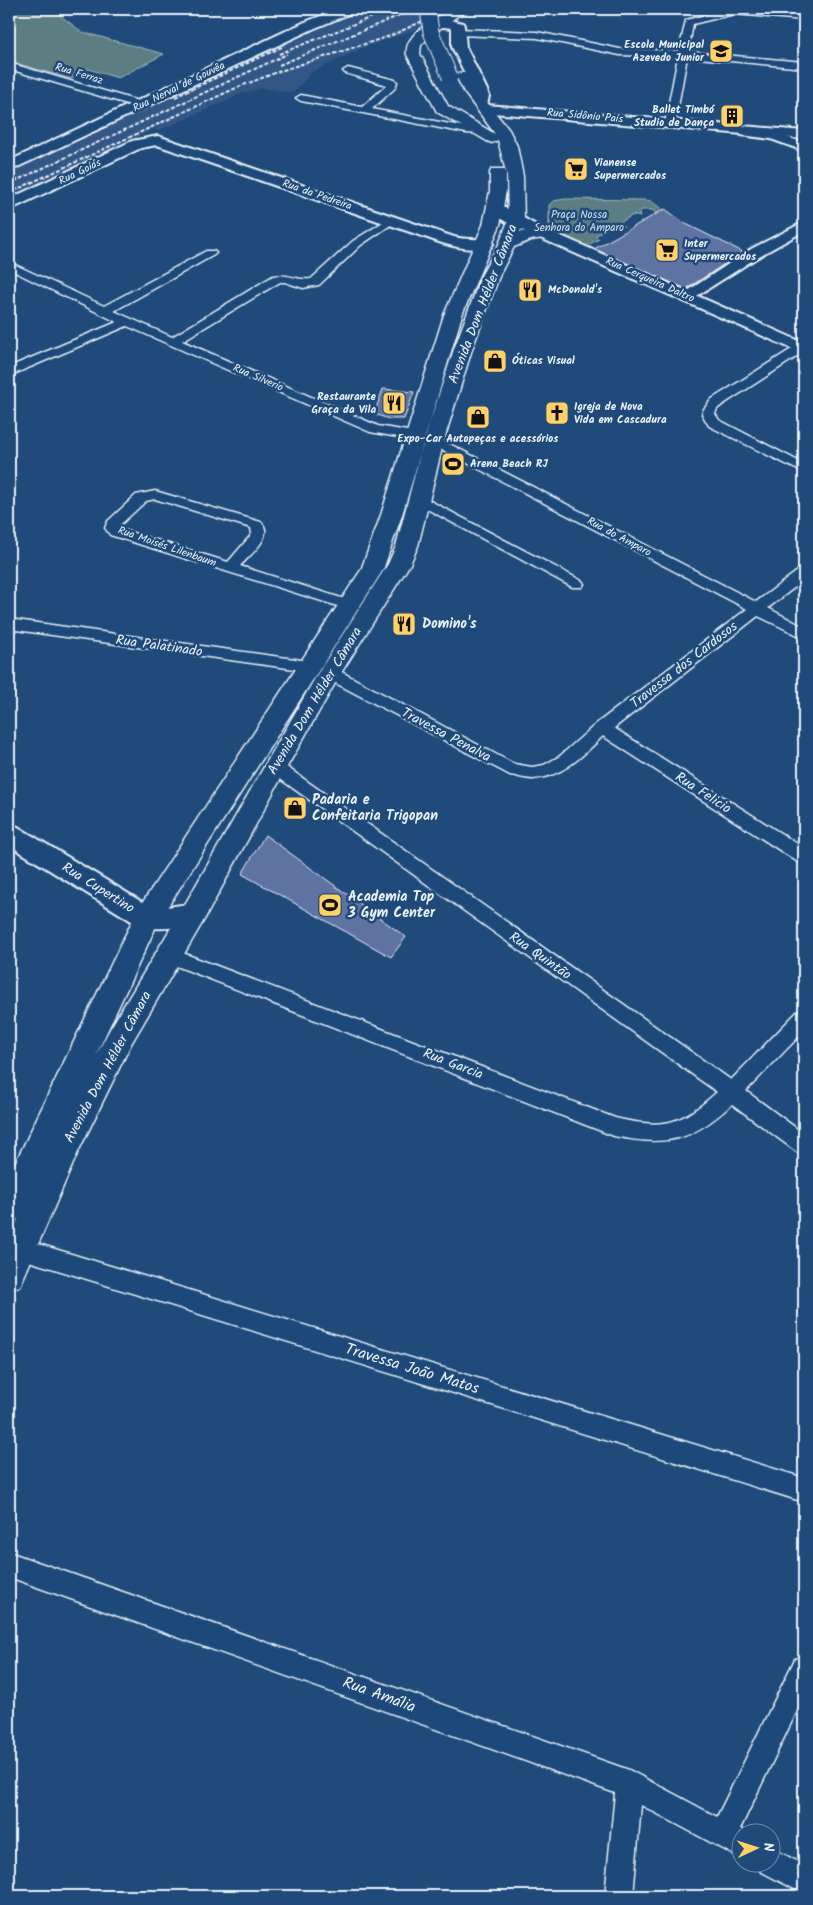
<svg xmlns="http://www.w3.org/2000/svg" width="813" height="1905" font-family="Kalam,sans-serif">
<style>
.built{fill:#325686}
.green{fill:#5c7e82;stroke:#a2b8bd}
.building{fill:#5f73a3;stroke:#e8f1f8}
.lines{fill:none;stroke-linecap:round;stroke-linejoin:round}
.minor-casing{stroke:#e8f1f8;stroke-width:3}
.tertiary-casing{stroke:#e8f1f8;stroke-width:4}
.secondary-casing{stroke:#e8f1f8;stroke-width:4}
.primary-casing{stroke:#e8f1f8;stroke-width:3}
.minor{fill:#1f4a7a;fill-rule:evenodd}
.tertiary{fill:#1f4a7a;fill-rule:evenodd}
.secondary{fill:#1f4a7a;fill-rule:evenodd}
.primary{fill:#1f4a7a;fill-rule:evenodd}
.rail{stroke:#e8f1f8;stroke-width:2;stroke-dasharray:4 2;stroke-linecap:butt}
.primary-bridge-casing{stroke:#e8f1f8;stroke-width:17;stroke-linecap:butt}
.primary-bridge{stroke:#1f4a7a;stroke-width:15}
.labels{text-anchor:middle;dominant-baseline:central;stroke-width:5;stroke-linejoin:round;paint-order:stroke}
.far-poi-label{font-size:11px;font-weight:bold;fill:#e8f1f8;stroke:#1f4a7a;text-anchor:start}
.far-street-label{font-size:11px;fill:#e8f1f8;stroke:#1f4a7a}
.far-park-label{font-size:11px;fill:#d3e0e6;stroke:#1f4a7a}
.street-label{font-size:14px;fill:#e8f1f8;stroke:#1f4a7a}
.poi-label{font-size:14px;font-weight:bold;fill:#e8f1f8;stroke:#1f4a7a;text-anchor:start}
.near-street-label{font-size:16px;fill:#e8f1f8;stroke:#1f4a7a}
</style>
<rect width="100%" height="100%" fill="#1f4a7a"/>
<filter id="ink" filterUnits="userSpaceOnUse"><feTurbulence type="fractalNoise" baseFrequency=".02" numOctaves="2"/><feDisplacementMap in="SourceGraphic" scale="10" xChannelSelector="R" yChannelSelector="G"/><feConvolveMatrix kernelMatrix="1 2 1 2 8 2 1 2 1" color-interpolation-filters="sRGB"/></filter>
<g filter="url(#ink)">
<!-- built -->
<path class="built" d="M361,9H453L417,29L360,49L312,72L293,93L263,88L244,93L159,131L154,129L9,200V172L320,26L358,14L353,12Z"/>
<!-- green -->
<g class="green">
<path d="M9,9H56L57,13L82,32L164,54L118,78L88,69L71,79L9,61Z"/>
<path d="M565,199L643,200L651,201L663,210L654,215L655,213L653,210H642L639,212L640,217L633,215L619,223L624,226L619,228L612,226L595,236L599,239L584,247L553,233L549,228V205L553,201Z"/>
</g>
<!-- building -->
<g class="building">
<path d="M665,209L686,224L743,252L686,289L594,249Z"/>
<path d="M383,389L414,392L404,419H389L374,414Z"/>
<path d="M265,835L406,937L391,957L242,874Z"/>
</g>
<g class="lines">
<!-- minor casing -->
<g class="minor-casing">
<g id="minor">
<path d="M729,9L804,14V20L734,14L693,24L688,52L804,62V68L687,57L675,123L670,126L665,123L678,57L620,55L537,38L458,35L453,32L458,29L537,32L620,49L679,51L686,20Z"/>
<path d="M9,63L145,103L146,105L145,107H137L9,69Z"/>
<path d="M348,68L395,80L397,82L395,88L372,109L466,127L481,128L486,131L481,134L466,133L301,101L296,98L301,95L362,107L387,85L345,73L343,71Z"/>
<path d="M391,217L397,220L395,222L361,245L319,285L303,288L285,282H280L182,341L378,426L419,433L421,436L419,439L414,440L370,432L127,326L9,376V367L117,322L9,269V262L104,306L206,251H214L216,253L214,255L114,311L172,337L273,276C288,273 297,281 311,279L353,241Z"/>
<path d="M798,345H804V352L722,405L717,409L715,414L719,420L804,464V473L709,426L702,414L704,409L712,399Z"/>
<path d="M434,436L756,602L799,570L804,568V580L768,608L804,627V638L758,616L614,728L804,848V864L798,862L603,736C583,755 563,777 533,779C526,779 517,776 510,775L324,677L322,673L324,669L330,668L336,669L514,764L532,767L544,765L560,756L596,724L747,609L429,443L427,440Z"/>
<path d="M155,491L261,522C275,536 250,555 240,566L354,602L357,605L354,608H344L110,535L105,528L108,521L136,495ZM155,499L251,528L252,534L228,562L120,529V525L146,501Z"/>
<path d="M419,495L582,581L584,584L582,587H572L414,502L412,499L414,496Z"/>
<path d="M9,619L309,661L315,662L317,666L315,670L309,671L9,629Z"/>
<path d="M275,761L281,763L731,1080L797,1012L804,1010V1031L746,1091L804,1134V1155L797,1152L732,1104C692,1141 667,1147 614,1136L161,960L159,955L161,950L168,948L175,950L615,1118C664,1129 679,1126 717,1092L269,771L267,767L269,763Z"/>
<path d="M19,1238L804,1478V1502L19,1258L11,1255L9,1249L11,1241Z"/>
<path d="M9,1552L629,1770L717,1817L795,1659L804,1655V1696L740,1829L747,1832H740V1858L641,1805L633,1896H605L615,1793L9,1577Z"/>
<path d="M770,1847L804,1865V1894L760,1871L757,1862H770Z"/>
</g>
</g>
<!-- tertiary casing -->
<g class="tertiary-casing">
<g id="tertiary">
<path d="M745,128L773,132L804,143V151L771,139L741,135L739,132Z"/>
<path d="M804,222V231L761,255L692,299H682L680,296L751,249Z"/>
</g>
</g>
<!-- secondary casing -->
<g class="secondary-casing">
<g id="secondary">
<path d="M339,9H356L354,12L315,28L9,171V161L305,22Z"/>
<path d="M446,19L463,23L464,26L466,47L487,90L489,96L487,105L804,131V139L480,112L479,108L474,104L475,96L473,90L452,47V28L434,26L433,23L434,20Z"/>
<path d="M158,136L454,237C466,240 478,238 491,241L493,244L491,247C474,251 458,248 442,243L157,145L141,148L9,210V199L132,141Z"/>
<path d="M497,203L534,224L804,343V354L522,230C511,224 497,219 489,208L492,205Z"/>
<path d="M9,824L18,827L152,908C169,909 187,901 203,906L207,913L203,920C182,927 159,932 138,925L9,845Z"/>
</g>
</g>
<!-- primary casing -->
<g class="primary-casing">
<path id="primary" d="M451,9H467L430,36L421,45L420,54L448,106L495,134L464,92L456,76L458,73H468L478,91L509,130L517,146L523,176L524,221L520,232L543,228L549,229L551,233L549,237L531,240L514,247L500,274L472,349L444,440L418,546L410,564L341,673L287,767L204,920L131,1044L78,1152L20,1286L9,1290V1239L18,1219L9,1222V1176L137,911L361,570L381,515L444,315L483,225L490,191V172L492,169H504L506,172V191L500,225L462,315L402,515L383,570L158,922L96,1055L110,1029L184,906L318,673L388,564L396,546L424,440L454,349L482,274L499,244L508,221L507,176L498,140L492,143L487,141L437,112L407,55C403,34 436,18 451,9Z"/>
</g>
<!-- minor -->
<use href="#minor" class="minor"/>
<!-- tertiary -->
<use href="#tertiary" class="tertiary"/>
<!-- secondary -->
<use href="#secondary" class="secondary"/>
<!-- primary -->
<use href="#primary" class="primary"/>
<!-- rail -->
<g class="rail">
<path d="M279,54L392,9"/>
<path d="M279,65L415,9"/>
<path d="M175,97L284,46"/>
<path d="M9,184L287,54"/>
<path d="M9,193L236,88L280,71L390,36L449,9"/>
</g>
<!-- primary-bridge casing -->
<g class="primary-bridge-casing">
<path id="primary-bridge" d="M428,9L431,32L450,77"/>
</g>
<!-- primary-bridge -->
<use href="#primary-bridge" class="primary-bridge"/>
</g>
</g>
<!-- icons -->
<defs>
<g id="school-square" transform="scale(1.25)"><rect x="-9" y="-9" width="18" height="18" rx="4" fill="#ffd166" stroke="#1f4a7a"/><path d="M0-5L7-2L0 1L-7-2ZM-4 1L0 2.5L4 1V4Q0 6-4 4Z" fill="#111"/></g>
<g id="building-square" transform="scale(1.25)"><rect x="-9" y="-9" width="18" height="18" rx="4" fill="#ffd166" stroke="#1f4a7a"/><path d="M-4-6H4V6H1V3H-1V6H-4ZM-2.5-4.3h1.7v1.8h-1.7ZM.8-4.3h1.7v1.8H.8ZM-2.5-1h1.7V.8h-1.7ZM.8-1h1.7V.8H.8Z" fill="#111"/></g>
<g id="supermarket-square" transform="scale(1.25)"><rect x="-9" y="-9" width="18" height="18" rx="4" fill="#ffd166" stroke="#1f4a7a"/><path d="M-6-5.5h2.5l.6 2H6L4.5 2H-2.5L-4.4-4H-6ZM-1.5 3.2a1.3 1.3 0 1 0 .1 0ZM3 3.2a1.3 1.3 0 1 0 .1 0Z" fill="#111"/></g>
<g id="restaurant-square" transform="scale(1.25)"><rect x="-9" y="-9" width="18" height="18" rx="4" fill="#ffd166" stroke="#1f4a7a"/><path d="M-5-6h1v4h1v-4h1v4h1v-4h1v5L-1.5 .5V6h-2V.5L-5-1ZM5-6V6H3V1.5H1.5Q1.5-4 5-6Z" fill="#111"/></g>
<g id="shop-square" transform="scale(1.25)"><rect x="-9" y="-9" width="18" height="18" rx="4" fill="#ffd166" stroke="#1f4a7a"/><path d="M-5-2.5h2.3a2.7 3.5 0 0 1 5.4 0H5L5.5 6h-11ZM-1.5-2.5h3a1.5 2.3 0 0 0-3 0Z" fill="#111"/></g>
<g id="church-square" transform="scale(1.25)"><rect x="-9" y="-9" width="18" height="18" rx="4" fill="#ffd166" stroke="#1f4a7a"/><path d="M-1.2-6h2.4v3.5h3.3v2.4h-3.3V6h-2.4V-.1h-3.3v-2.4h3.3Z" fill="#111"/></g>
<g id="stadium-square" transform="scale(1.25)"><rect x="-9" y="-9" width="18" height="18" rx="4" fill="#ffd166" stroke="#1f4a7a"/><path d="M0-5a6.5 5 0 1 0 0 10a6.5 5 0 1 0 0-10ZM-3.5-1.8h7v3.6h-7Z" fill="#111"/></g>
</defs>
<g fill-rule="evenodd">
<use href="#school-square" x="721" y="51"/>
<use href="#building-square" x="732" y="116"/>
<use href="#supermarket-square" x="576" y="169"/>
<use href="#supermarket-square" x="667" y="250"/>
<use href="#restaurant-square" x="530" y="290"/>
<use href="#shop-square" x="495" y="361"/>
<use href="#restaurant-square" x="394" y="403"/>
<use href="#church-square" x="557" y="413"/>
<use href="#shop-square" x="478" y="417"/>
<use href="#stadium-square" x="453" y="464"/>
<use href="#restaurant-square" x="404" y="624"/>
<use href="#shop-square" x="295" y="808"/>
<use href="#stadium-square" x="330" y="905"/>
</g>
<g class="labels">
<!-- far-poi labels -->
<g class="far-poi-label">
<text x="704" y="45" text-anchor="end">Escola Municipal<tspan x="704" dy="13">Azevedo Junior</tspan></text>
<text x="714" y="110" text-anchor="end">Ballet Timbó<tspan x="714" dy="13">Studio de Dança</tspan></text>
<text x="594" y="163">Vianense<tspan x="594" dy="13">Supermercados</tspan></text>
<text x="684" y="244">Inter<tspan x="684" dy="13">Supermercados</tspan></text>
<text x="548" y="290">McDonald's</text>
<text x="512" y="361">Óticas Visual</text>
<text x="376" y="397" text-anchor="end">Restaurante<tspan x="376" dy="13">Graça da Vila</tspan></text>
<text x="574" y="407">Igreja de Nova<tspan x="574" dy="13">Vida em Cascadura</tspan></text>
<text x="478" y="439" text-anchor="middle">Expo-Car Autopeças e acessórios</text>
<text x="470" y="464">Arena Beach RJ</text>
</g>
<!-- far-street labels -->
<g class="far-street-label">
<text transform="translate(79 74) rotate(17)">Rua Ferraz</text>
<text transform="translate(179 87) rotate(-26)">Rua Nerval de Gouvêa</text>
<text transform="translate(585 116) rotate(5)">Rua Sidônio Pais</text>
<text transform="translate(80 172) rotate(-26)">Rua Goiás</text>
<text transform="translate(317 195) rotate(19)">Rua da Pedreira</text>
<text transform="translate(650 280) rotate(24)">Rua Cerqueira Daltro</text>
<text transform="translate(258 378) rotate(23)">Rua Silverio</text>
<text transform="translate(619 537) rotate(28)">Rua do Amparo</text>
<text transform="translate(167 547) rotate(19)">Rua Moisés Lilenbaum</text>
</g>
<!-- far-park labels -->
<g class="far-park-label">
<text x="579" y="215">Praça Nossa<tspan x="579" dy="13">Senhora do Amparo</tspan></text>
</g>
<!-- street labels -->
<g class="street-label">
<text transform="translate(483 304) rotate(-69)">Avenida Dom Hélder Câmara</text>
<text transform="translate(159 646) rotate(8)">Rua Palatinado</text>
<text transform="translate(684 665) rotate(-38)">Travessa dos Cardosos</text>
<text transform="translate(315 701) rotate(-59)">Avenida Dom Hélder Câmara</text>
<text transform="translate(446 735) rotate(28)">Travessa Penalva</text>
<text transform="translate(703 793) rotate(33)">Rua Felicio</text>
<text transform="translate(98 888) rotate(32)">Rua Cupertino</text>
<text transform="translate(540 956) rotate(35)">Rua Quintão</text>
<text transform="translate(453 1064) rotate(21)">Rua Garcia</text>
<text transform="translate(108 1067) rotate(-62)">Avenida Dom Hélder Câmara</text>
</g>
<!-- poi labels -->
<g class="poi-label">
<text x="422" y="624">Domino's</text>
<text x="312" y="800">Padaria e<tspan x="312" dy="16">Confeitaria Trigopan</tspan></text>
<text x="348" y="897">Academia Top<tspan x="348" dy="16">3 Gym Center</tspan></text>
</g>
<!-- near-street labels -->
<g class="near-street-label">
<text transform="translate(412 1369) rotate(17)">Travessa João Matos</text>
<text transform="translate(379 1695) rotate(20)">Rua Amália</text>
</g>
</g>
<!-- margin -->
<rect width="813" height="1905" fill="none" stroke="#1f4a7a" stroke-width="30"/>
<rect x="15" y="15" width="783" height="1875" fill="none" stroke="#e8f1f8" stroke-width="2" filter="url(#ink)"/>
<!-- north arrow -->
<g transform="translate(756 1848) rotate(86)"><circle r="24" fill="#1f4a7a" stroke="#6f8dac"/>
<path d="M0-4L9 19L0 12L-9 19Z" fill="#ffd166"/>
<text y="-8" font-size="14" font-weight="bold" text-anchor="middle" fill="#e8f1f8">N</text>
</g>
</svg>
